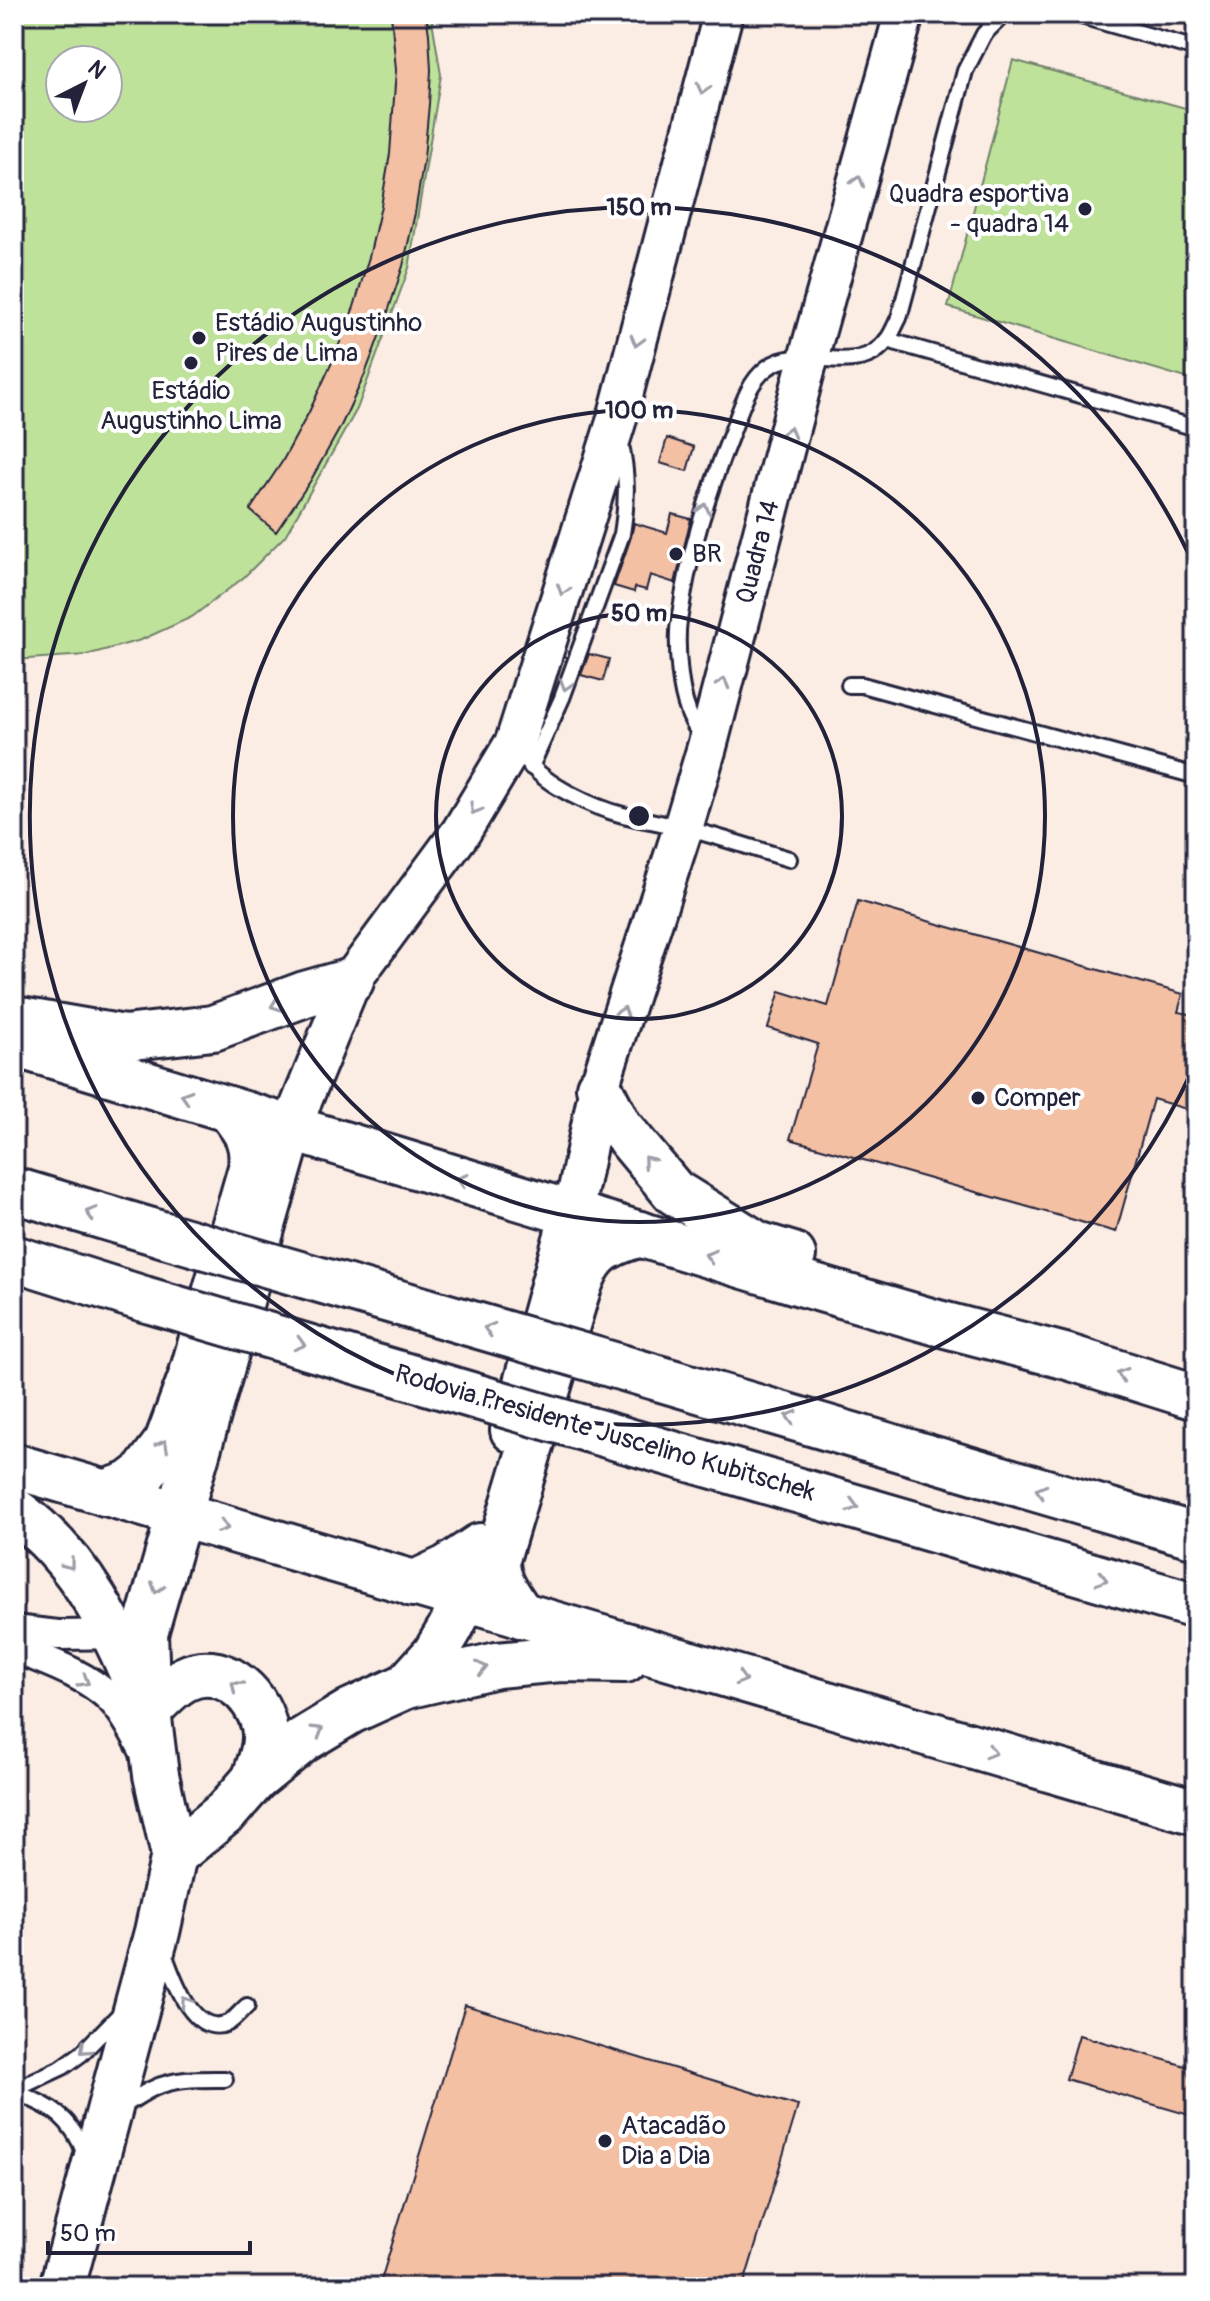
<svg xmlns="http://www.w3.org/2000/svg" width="1210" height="2301" font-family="Pangolin,sans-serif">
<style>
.park{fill:#bfe29b;stroke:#70826b;stroke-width:2;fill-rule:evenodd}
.building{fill:#f3c0a4;stroke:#22223b;stroke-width:2}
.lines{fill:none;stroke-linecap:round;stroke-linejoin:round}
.service-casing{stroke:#22223b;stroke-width:20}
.minor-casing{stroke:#22223b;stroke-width:34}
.secondary-casing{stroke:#22223b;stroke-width:44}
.primary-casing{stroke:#22223b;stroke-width:50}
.trunk-casing{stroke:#22223b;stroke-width:50}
.service{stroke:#fff;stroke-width:14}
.minor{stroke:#fff;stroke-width:28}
.secondary{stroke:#fff;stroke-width:38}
.primary{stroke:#fff;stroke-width:44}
.trunk{stroke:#fff;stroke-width:44}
.trunk-bridge-casing{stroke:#22223b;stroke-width:50;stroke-linecap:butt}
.trunk-bridge{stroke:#fff;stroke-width:44}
.oneway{stroke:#9c9ca7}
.ring{fill:none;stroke:#22223b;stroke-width:4}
.poi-dot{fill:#22223b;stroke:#fff;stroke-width:3}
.labels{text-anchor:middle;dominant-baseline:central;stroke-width:8;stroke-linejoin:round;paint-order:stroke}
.poi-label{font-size:26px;fill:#22223b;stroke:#fff;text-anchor:start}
.street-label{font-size:26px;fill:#22223b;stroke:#fff}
.centre{fill:#22223b;stroke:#fff;stroke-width:4}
.ring-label{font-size:24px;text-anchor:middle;font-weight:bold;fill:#22223b;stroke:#fff;stroke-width:8;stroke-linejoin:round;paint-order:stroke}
</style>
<rect width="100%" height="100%" fill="#fbece4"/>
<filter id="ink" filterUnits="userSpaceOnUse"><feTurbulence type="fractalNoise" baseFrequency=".0125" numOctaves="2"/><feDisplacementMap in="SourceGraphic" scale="16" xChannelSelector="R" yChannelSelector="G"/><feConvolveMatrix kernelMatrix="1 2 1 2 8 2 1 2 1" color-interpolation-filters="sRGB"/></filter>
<g filter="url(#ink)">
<!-- park -->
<g class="park">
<path d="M14,14H431L441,75L409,268L357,409L285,536L243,578L192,617L141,640L86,655L14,660ZM60,60H108V108H60Z"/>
<path d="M1013,60L1196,111V381L948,307Z"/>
</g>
<!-- building -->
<g class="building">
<path d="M391,14H426L429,34L431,70L429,104L424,158L415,213L403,266L386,318L365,374L340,428L311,480L276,532L250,510L282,462L309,412L333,360L354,307L369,257L381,206L390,154L396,70Z"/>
<path d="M667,438L694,447L687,471L660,463Z"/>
<path d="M672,514L691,519L675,583L650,575L646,590L635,587L634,592L614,586L631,537L634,523L667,533Z"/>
<path d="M589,654L609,659L603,681L581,675Z"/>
<path d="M858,901L1183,994L1178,1012L1196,1015V1112L1153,1099L1116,1232L790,1139L818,1044L768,1028L780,991L828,1006Z"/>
<path d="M465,2005L798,2106L743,2287H379Z"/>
<path d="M1079,2035L1196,2069V2117L1066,2079Z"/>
</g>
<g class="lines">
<!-- service casing -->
<g class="service-casing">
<g id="service">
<path d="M1074,14L1196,49"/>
<path d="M887,340L1196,428"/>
<path d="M849,685H862L1196,776"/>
<path d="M702,738C697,730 691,721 688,711C680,690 677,655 678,632C678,620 682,608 683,596C693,539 711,485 732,432C740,411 748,382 767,368C802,341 857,381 887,340C892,334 895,325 899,318L965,71L984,34L1004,14"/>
<path d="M528,761C544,785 595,808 623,815C643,820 663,823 683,828C719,836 754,849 789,859"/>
<path d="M531,767L562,698L622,534C627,502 628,473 620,441"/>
<path d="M164,1953C172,1975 192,2039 228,2023C234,2020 242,2010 247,2006"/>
<path d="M14,2090L63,2067L81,2054L120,2014"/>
<path d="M14,2091C51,2108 69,2113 85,2154"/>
<path d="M119,2108C131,2102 142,2093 154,2088C176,2078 200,2079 225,2079"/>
</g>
</g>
<!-- minor casing -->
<g class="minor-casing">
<g id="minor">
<path d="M14,1630L58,1635L128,1634"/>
<path d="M14,1648C47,1661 88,1675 113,1701C127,1716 136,1736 146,1754"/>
</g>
</g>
<!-- secondary casing -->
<g class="secondary-casing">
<g id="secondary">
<path d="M291,1128L351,981L461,832L515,742L616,422L723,14"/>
<path id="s1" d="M573,1214L599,1087L683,828L707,747L808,359L904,14"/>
</g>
</g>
<!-- primary casing -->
<g class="primary-casing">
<g id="primary">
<path d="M513,1430L573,1214"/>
<path d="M148,1711C159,1700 171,1686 185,1679C219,1661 257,1692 264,1726C268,1745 260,1763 254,1780"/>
<path d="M174,1855L227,1811L254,1780L303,1740L351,1711L406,1686L435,1654L451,1627L465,1599L476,1562"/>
<path d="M62,2287L157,1932L174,1855L156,1775L148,1711L145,1633L291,1128"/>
</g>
</g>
<!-- trunk casing -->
<g class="trunk-casing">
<g id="trunk">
<path d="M14,1019L124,1038L213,1028L305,994L351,981"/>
<path d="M14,1044L797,1282L938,1323L1068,1357L1196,1397"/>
<path d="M599,1087L619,1126L674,1192L757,1244L793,1255"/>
<path d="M14,1190L165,1235"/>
<path d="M14,1258L144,1299"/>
<path d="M617,1366L1196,1536"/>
<path d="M590,1430L1196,1606"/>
<path d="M14,1466L1196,1812"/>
<path d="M105,1493L130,1484L143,1474L167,1442L191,1377L251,1168C254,1140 245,1130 229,1109"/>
<path d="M14,1510C86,1562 115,1633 148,1711"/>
<path d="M413,1584L447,1568L480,1546"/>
<path d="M521,1615C510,1597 496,1582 497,1559L576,1295C589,1254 600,1246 641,1234"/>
<path d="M406,1686L497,1665L560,1659L625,1660"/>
</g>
</g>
<!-- service -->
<use href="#service" class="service"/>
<!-- minor -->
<use href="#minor" class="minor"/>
<!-- secondary -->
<use href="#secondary" class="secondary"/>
<!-- primary -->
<use href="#primary" class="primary"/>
<!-- trunk -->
<use href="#trunk" class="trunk"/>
<!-- trunk-bridge casing -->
<g class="trunk-bridge-casing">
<g id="trunk-bridge">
<path d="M165,1235L617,1366"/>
<path d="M144,1299L590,1430"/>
</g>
</g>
<!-- trunk-bridge -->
<use href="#trunk-bridge" class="trunk-bridge"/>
</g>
<!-- one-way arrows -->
<defs><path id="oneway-chevron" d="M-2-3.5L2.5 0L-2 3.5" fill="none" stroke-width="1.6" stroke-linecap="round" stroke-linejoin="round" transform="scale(2)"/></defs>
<g class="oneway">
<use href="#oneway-chevron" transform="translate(703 89) rotate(105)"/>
<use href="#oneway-chevron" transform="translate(858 181) rotate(-74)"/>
<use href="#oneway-chevron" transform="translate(637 341) rotate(105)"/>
<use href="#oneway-chevron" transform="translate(789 432) rotate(-75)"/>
<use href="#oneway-chevron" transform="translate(704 509) rotate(-75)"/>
<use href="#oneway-chevron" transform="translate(563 590) rotate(108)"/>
<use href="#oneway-chevron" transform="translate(723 683) rotate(-75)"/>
<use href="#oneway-chevron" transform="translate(566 685) rotate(107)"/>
<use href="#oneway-chevron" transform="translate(475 809) rotate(121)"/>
<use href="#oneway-chevron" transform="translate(276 1005) rotate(160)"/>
<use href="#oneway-chevron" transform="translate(623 1012) rotate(-72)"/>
<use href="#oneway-chevron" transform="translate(186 1096) rotate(-163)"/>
<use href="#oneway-chevron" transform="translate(648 1161) rotate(-130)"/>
<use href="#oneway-chevron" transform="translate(462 1180) rotate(-163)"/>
<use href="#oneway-chevron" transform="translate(91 1213) rotate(-163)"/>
<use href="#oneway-chevron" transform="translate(710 1256) rotate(-163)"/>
<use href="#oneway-chevron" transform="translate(489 1329) rotate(-164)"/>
<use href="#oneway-chevron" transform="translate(300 1344) rotate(16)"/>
<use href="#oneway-chevron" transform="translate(1122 1374) rotate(-162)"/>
<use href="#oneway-chevron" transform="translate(791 1417) rotate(-164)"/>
<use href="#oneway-chevron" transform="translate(163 1445) rotate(-62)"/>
<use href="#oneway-chevron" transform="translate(1041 1491) rotate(-164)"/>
<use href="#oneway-chevron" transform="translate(853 1506) rotate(16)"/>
<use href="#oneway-chevron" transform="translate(223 1527) rotate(17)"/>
<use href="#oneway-chevron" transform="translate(69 1564) rotate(52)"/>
<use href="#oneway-chevron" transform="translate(1102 1579) rotate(16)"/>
<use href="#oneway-chevron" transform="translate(157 1588) rotate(108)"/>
<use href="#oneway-chevron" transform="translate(482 1668) rotate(-13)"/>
<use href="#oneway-chevron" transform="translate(741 1679) rotate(16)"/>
<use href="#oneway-chevron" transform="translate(84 1681) rotate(30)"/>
<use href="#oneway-chevron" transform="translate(236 1686) rotate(-140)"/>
<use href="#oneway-chevron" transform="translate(318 1731) rotate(-31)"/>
<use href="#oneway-chevron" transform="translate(991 1752) rotate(16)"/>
<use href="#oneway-chevron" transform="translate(186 2002) rotate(-123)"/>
<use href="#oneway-chevron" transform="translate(85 2049) rotate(137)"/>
</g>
</g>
<!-- distance rings -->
<g class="ring">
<circle cx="639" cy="816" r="203"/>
<circle cx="639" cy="816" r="406"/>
<path d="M1195 1064A609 609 0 1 1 1195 568"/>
</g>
<!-- markers -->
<g class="poi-dot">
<circle cx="1085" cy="209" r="8"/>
<circle cx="199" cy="338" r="8"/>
<circle cx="191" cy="363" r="8"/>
<circle cx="676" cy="554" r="8"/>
<circle cx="978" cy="1098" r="8"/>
<circle cx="605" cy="2141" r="8"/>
</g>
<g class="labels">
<!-- poi labels -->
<g class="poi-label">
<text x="1069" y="194" text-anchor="end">Quadra esportiva<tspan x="1069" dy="30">- quadra 14</tspan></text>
<text x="215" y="323">Estádio Augustinho<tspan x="215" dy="30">Pires de Lima</tspan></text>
<text x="191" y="391" text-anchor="middle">Estádio<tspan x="191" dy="30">Augustinho Lima</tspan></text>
<text x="692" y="554">BR</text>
<text x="994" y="1098">Comper</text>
<text x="621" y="2126">Atacadão<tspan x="621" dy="30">Dia a Dia</tspan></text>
</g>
<!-- street labels -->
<g class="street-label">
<text stroke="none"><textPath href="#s1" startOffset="688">Quadra 14</textPath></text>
<text transform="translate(605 1433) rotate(16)">Rodovia Presidente Juscelino Kubitschek</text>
</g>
</g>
<circle cx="639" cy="816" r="12" class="centre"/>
<g class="ring-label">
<text x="639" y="215">150 m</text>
<text x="639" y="418">100 m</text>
<text x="639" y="621">50 m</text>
</g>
<!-- margin -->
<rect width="1210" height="2301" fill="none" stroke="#fff" stroke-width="48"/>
<rect x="24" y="24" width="1162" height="2253" fill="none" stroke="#22223b" stroke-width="3" filter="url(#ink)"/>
<!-- north arrow -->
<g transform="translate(84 84) rotate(42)"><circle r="38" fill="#ffffff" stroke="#a7a7b1" stroke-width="2"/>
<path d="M0-6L14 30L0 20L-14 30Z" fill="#22223b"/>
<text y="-12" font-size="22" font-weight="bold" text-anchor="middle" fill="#22223b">N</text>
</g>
<!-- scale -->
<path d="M48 2241v12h202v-12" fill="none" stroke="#22223b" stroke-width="4"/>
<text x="60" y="2241" font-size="24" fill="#22223b" stroke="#ffffff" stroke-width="6" paint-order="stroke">50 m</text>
</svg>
